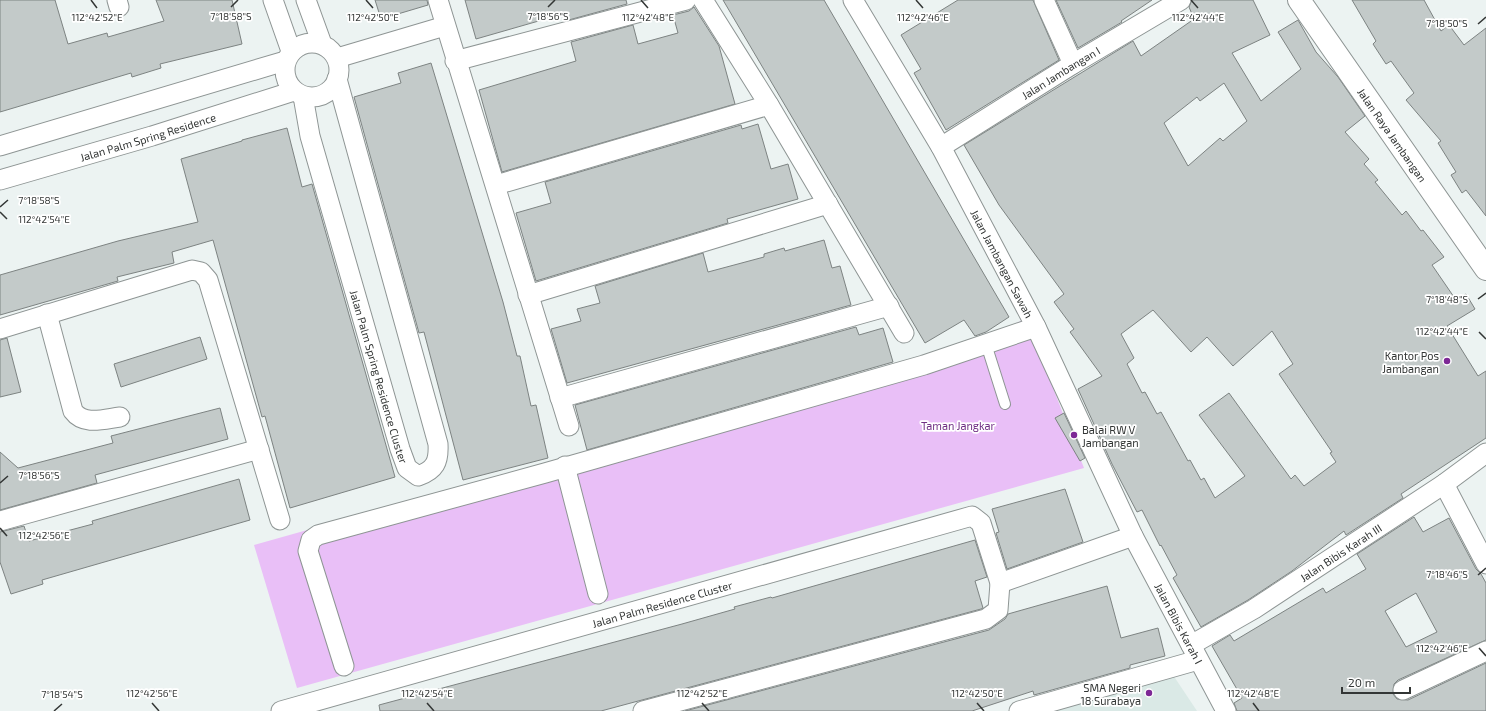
<svg xmlns="http://www.w3.org/2000/svg" width="1486" height="711" font-family="'Exo 2',sans-serif">
<style>
.built{fill:#dae9e6}
.green{fill:#e9bff7}
.building{fill:#c3cac9;stroke:#7d8382;fill-rule:evenodd}
.lines{fill:none;stroke-linecap:round;stroke-linejoin:round}
.service-casing{stroke:#8e9594;stroke-width:12}
.minor-casing{stroke:#8e9594;stroke-width:21}
.secondary-casing{stroke:#8e9594;stroke-width:24}
.service{stroke:#fff;stroke-width:10}
.minor{stroke:#fff;stroke-width:19}
.secondary{stroke:#fff;stroke-width:22}
.ticks{fill:none;stroke:#333635;stroke-width:1.5}
.poi-dot{fill:#7d2896;stroke:#fff;stroke-width:1.5}
.labels{text-anchor:middle;dominant-baseline:central;stroke-width:3.5;stroke-linejoin:round;paint-order:stroke}
.street-label{font-size:11px;fill:#333635;stroke:#fff}
.poi-label{font-size:11px;fill:#333635;stroke:#fff;text-anchor:end}
.park-label{font-size:11px;fill:#703084;stroke:#fff}
.ticks-label{font-size:10px;text-anchor:middle;fill:#333635;stroke:#fff;stroke-width:3.5;stroke-linejoin:round;paint-order:stroke}
</style>
<rect width="100%" height="100%" fill="#ecf3f2"/>
<!-- built -->
<path class="built" d="M1173,675L1197,711H1054Z"/>
<!-- green -->
<path class="green" d="M1026,318L1084,468L297,688L254,545L989,338Z"/>
<!-- building -->
<g class="building">
<path d="M0,0H55L68,44L107,33L108,37L164,21L156,0H232L242,44L160,64L161,68L132,77L131,73L0,112Z"/>
<path d="M375,0H427L428,5L381,19Z"/>
<path d="M465,0H626L627,4L565,21L563,14L476,39Z"/>
<path d="M723,0H824L1009,317L986,332L975,336L964,320L925,343Z"/>
<path d="M958,0H1033L1059,60L946,130L914,73L921,69L901,35Z"/>
<path d="M1056,0H1152L1121,21L1122,22L1078,48Z"/>
<path d="M1192,0H1253L1270,35L1232,53L1261,101L1301,69L1278,32L1298,20L1316,52L1338,77L1365,116L1345,132L1369,159L1364,164L1378,180L1375,182L1402,215L1406,211L1421,231L1423,230L1444,257L1432,265L1456,300L1466,294L1475,309L1447,326L1478,376L1486,371V438L1401,494L1403,498L1346,535L1344,531L1292,571L1248,600L1201,627L1173,578L1177,575L1161,545L1160,546L1142,510L1137,512L1112,464L1078,389L1102,376L1070,332L1074,329L1054,302L1064,294L999,205L964,145L1133,41L1141,56L1194,19L1189,7ZM1224,83L1247,121L1223,141L1220,138L1188,166L1164,123L1197,97L1200,101ZM1153,310L1191,352L1207,337L1233,366L1272,331L1293,364L1279,374L1332,452L1330,453L1336,462L1304,486L1295,475L1291,479L1229,393L1199,415L1245,476L1215,498L1204,478L1201,480L1190,460L1188,461L1161,412L1157,414L1145,392L1142,393L1127,364L1134,358L1121,334Z"/>
<path d="M1352,0H1424L1441,31L1449,25L1464,45L1486,28V216L1466,190L1462,193L1451,175L1456,172L1438,143L1441,141L1406,100L1414,93L1391,61L1386,64L1373,44L1376,41Z"/>
<path d="M694,7L719,46L735,104L502,172L479,90L576,61L571,42L633,25L638,44L678,33L673,15L689,11Z"/>
<path d="M431,63L503,302L517,356H520L531,406L536,405L548,458L463,480L424,332L419,333L354,97L401,83L398,73Z"/>
<path d="M758,124L771,169L788,164L798,199L727,219L728,223L536,281L516,213L551,203L545,182L741,125L742,129Z"/>
<path d="M287,128L302,187L312,184L395,477L290,508L265,416L262,417L213,240L172,252L174,263L117,277L118,281L0,315V275L118,241L198,222L181,159L242,141V140Z"/>
<path d="M824,240L832,268L840,266L851,305L567,383L551,329L581,321L577,309L600,303L595,286L703,253L708,272L764,257V254L784,248L785,251Z"/>
<path d="M856,327L859,335L883,328L893,362L587,450L575,405Z"/>
<path d="M200,337L207,359L121,387L114,364Z"/>
<path d="M7,338L21,392L0,397V340Z"/>
<path d="M220,408L228,439L95,475L97,483L0,510V452L18,468L113,443L111,436Z"/>
<path d="M1064,413L1085,458L1080,461L1055,418Z"/>
<path d="M239,479L250,520L42,580L43,584L11,594L0,562V532L24,526L29,541L93,524L92,521Z"/>
<path d="M1065,489L1083,542L1007,569L996,533L999,532L992,509Z"/>
<path d="M1414,517L1423,532L1449,518L1476,569L1481,574L1486,583V640L1398,680L1394,684L1393,694L1397,699L1408,700L1486,663V711H1237L1234,703L1242,698L1212,646L1230,635L1234,641L1323,588L1326,593L1366,569L1357,554ZM1416,593L1437,632L1406,647L1385,611Z"/>
<path d="M975,540L987,577L975,581L983,608L981,609L601,711H380L379,705L682,624L735,609L734,607L771,597L772,598Z"/>
<path d="M1107,586L1121,638L1158,628L1165,656L1130,665V668L1034,695L1033,691L972,711H685L989,630L1005,619L1008,614Z"/>
</g>
<g class="lines">
<!-- service casing -->
<g class="service-casing">
<path id="service" d="M986,344L1005,404"/>
</g>
<!-- minor casing -->
<g class="minor-casing">
<g id="minor">
<path d="M117,0L119,7"/>
<path d="M273,0L291,51"/>
<path d="M306,0L322,44"/>
<path d="M438,0L569,426"/>
<path d="M703,0L769,105L904,333"/>
<path id="s1" d="M853,0L941,147L1036,327L1133,536L1226,711"/>
<path d="M1044,0L1073,64"/>
<circle cx="312" cy="70" r="27"/>
<path d="M337,58L445,26"/>
<path d="M455,61L686,0"/>
<path id="s2" d="M303,96L310,136L400,449L407,468L418,476C435,470 439,462 438,444L337,79"/>
<path d="M0,146L285,61"/>
<path id="s3" d="M941,147L1073,64L1181,0"/>
<path id="s4" d="M0,180L152,136L294,91"/>
<path d="M496,185L769,105"/>
<path d="M528,295L828,204"/>
<path d="M47,314L73,411C84,426 104,419 120,417"/>
<path d="M0,329L192,270L201,272L208,280L280,520"/>
<path d="M560,398L889,306"/>
<path d="M565,466L598,594"/>
<path d="M1444,484L1486,564"/>
<path d="M0,521L259,449"/>
<path d="M1000,583L1133,536"/>
<path id="s5" d="M1191,645L1254,609L1444,484L1486,453"/>
<path d="M344,666L308,551L311,540L318,535L545,473L924,365L1036,327"/>
<path d="M1403,690L1486,651"/>
<path id="s6" d="M281,711L972,516L981,523L1000,583L998,610L986,619L643,711"/>
<path d="M1019,711L1198,660"/>
</g>
</g>
<!-- secondary casing -->
<g class="secondary-casing">
<g id="secondary">
<path id="s7" d="M1299,0L1486,269"/>
</g>
</g>
<!-- service -->
<use href="#service" class="service"/>
<!-- minor -->
<use href="#minor" class="minor"/>
<!-- secondary -->
<use href="#secondary" class="secondary"/>
</g>
<!-- ticks -->
<path class="ticks" d="M91,0L97,8M366,0L373,8M641,0L648,8M916,0L923,8M1191,0L1198,8M231,7L238,0M548,7L555,0M1478,24L1486,17M0,207L8,200M0,212L7,219M1478,299L1486,293M1479,332L1486,339M0,483L8,476M0,528L7,536M1478,575L1486,568M1479,648L1486,656M152,703L159,711M427,703L434,711M702,703L709,711M977,703L984,711M1253,703L1259,711M54,711L62,704"/>
<!-- markers -->
<g class="poi-dot">
<circle cx="1447" cy="361" r="4"/>
<circle cx="1074" cy="435" r="4"/>
<circle cx="1149" cy="693" r="4"/>
</g>
<g class="labels">
<!-- street labels -->
<g class="street-label">
<text stroke="none"><textPath href="#s3" startOffset="141">Jalan Jambangan I</textPath></text>
<text stroke="none"><textPath href="#s7" startOffset="164">Jalan Raya Jambangan</textPath></text>
<text stroke="none"><textPath href="#s4" startOffset="154">Jalan Palm Spring Residence</textPath></text>
<text stroke="none"><textPath href="#s1" startOffset="303">Jalan Jambangan Sawah</textPath></text>
<text stroke="none"><textPath href="#s2" startOffset="291">Jalan Palm Spring Residence Cluster</textPath></text>
<text stroke="none"><textPath href="#s5" startOffset="176">Jalan Bibis Karah III</textPath></text>
<text stroke="none"><textPath href="#s6" startOffset="396">Jalan Palm Residence Cluster</textPath></text>
<text stroke="none"><textPath href="#s1" startOffset="704">Jalan Bibis Karah I</textPath></text>
</g>
<!-- poi labels -->
<g class="poi-label">
<text x="1439" y="355">Kantor Pos<tspan x="1439" dy="13">Jambangan</tspan></text>
<text x="1082" y="429" text-anchor="start">Balai RW V<tspan x="1082" dy="13">Jambangan</tspan></text>
<text x="1141" y="687">SMA Negeri<tspan x="1141" dy="13">18 Surabaya</tspan></text>
</g>
<!-- park labels -->
<g class="park-label">
<text x="958" y="425">Taman Jangkar</text>
</g>
</g>
<g class="ticks-label">
<text x="231" y="20">7°18'58"S</text>
<text x="548" y="20">7°18'56"S</text>
<text x="97" y="21">112°42'52"E</text>
<text x="373" y="21">112°42'50"E</text>
<text x="648" y="21">112°42'48"E</text>
<text x="923" y="21">112°42'46"E</text>
<text x="1198" y="21">112°42'44"E</text>
<text x="1447" y="27">7°18'50"S</text>
<text x="39" y="204">7°18'58"S</text>
<text x="44" y="223">112°42'54"E</text>
<text x="1447" y="303">7°18'48"S</text>
<text x="1442" y="335">112°42'44"E</text>
<text x="39" y="479">7°18'56"S</text>
<text x="44" y="539">112°42'56"E</text>
<text x="1447" y="578">7°18'46"S</text>
<text x="1442" y="652">112°42'46"E</text>
<text x="152" y="697">112°42'56"E</text>
<text x="427" y="697">112°42'54"E</text>
<text x="702" y="697">112°42'52"E</text>
<text x="977" y="697">112°42'50"E</text>
<text x="1253" y="697">112°42'48"E</text>
<text x="62" y="698">7°18'54"S</text>
</g>
<!-- scale -->
<path d="M1342 687v6h68v-6" fill="none" stroke="#333635" stroke-width="2"/>
<text x="1348" y="687" font-size="12" fill="#333635" stroke="#ffffff" stroke-width="3" paint-order="stroke">20 m</text>
</svg>
